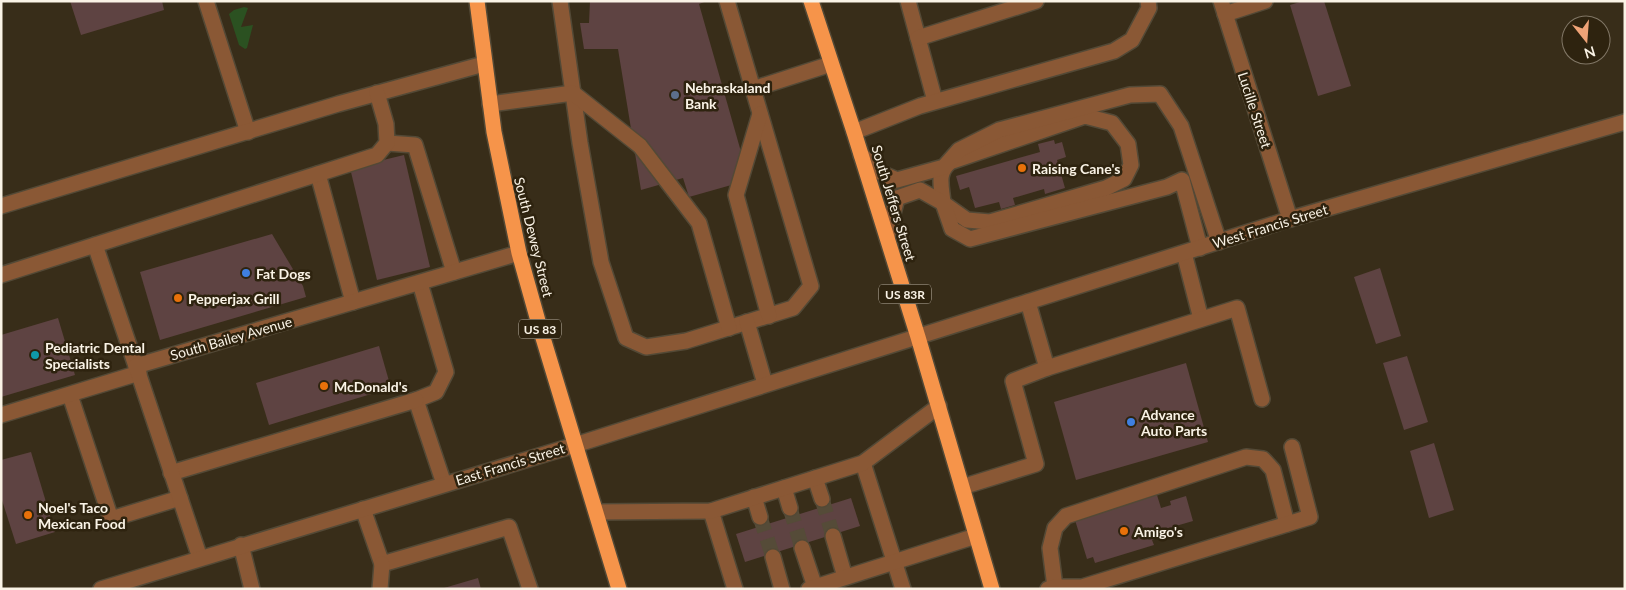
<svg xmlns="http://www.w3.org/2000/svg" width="1626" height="590" font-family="Lato,sans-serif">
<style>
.green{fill:#2b5121}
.building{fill:#5e4342}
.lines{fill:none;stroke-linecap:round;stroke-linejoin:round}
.minor-tunnel{stroke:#554b38;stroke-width:15;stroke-dasharray:15 8;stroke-linecap:butt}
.minor-casing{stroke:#534936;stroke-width:18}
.highway-casing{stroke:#534936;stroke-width:18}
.minor{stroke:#8a5835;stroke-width:15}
.highway{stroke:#f6944a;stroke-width:15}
.service-dot{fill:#5c6f8a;stroke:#2e230f;stroke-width:2}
.food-dot{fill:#e8710a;stroke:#2e230f;stroke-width:2}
.shop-dot{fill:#3f7fe0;stroke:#2e230f;stroke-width:2}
.culture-dot{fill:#0f9aa8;stroke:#2e230f;stroke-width:2}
.labels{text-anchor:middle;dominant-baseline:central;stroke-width:5;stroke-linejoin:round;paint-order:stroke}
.shield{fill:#2e230f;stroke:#bdb5a6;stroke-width:1}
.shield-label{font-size:12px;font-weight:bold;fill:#faf3e6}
.poi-label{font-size:14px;font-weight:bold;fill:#faf3e6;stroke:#2e230f;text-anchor:start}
.street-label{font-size:14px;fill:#faf3e6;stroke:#2e230f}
</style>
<rect width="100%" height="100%" fill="#382d19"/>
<!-- green -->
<path class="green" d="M244,7L248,8L241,27L253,25L247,48L245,49L239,45L229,14L234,10Z"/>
<!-- building -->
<g class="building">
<path d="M70,1H162L164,10L81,35Z"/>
<path d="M590,1H707L699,4L749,180L689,197L683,178L641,190L618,49H584L580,23H589Z"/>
<path d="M1303,1H1324L1351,86L1318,96L1290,5Z"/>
<path d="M1054,140L1055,144L1062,142L1066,157L1057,160L1065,188L1045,194L1044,189L1013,198L1015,205L1001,209L999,202L975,208L969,187L960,190L956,176L1040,152L1038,144Z"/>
<path d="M404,155L430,267L377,280L350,168Z"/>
<path d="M272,234L303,286L306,297L160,340L140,272Z"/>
<path d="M1380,268L1401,336L1376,344L1354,277Z"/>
<path d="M58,318L75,375L1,397V335Z"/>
<path d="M379,346L391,388L269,425L256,383Z"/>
<path d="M1407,356L1428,422L1404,430L1383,363Z"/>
<path d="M1186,363L1208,442L1076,480L1054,402Z"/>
<path d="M1434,443L1454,510L1429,518L1410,451Z"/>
<path d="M31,452L55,532L16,544L1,497V460Z"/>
<path d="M1157,495L1161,508L1171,505L1170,501L1186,496L1193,521L1169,528L1171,534L1152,540L1154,545L1095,563L1093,557L1087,559L1075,520Z"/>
<path d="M851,498L860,526L745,562L736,534Z"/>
<path d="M478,578L481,589H444V588Z"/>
</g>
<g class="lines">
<!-- minor-tunnel -->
<g class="minor-tunnel">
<path d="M822,499L833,536"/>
<path d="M790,508L802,548"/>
<path d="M760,517L773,557"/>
</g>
<!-- minor casing -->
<g class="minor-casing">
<g id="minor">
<path d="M206,1L248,132"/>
<path d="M560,1L580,143L601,262L626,338L646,347L686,341L793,308L811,286L727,1"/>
<path d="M908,1L935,101"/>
<path d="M1221,1L1290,219"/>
<path d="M1225,14L1265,1"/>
<path d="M918,38L1036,1"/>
<path d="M753,89L831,64"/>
<path d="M490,104L573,93L640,146L699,223L729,328"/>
<path d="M760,114L736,195L769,316"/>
<path d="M1085,116L1112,123L1128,144L1131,165L1124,179L1106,188L990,222L967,220L943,203C942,187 936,173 950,162Z"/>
<path d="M854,132L920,106L1114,51L1132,40L1149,8L1148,1"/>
<path d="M387,143L415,145L454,272"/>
<path d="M861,155L883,174L897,180L944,167L959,150L999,130L1130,95L1160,94L1181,126L1219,242"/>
<path d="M318,174L353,302"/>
<path d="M1,206L338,104L484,64"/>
<path d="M887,237L897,198L920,190L943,203L952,229L970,239L1167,187L1182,180L1200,248"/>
<path d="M95,245L136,366"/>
<path d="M1184,253L1201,319"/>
<path d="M1,275L377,155L387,143L386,124L377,93"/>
<path d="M420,283L446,372L436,392L416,400L444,484"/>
<path d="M1028,302L1047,368"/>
<path d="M747,322L765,384"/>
<path d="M70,395L111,519L180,498"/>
<path d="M1,415L139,373"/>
<path d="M863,463L903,589"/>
<path d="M171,473L416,400"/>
<path d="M815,478L822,499"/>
<path d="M962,487L1036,464L1013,381L1047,368L1237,308L1262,399"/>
<path d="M784,488L790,508"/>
<path d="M754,497L760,517"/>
<path d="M363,509L382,564L509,527L530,589"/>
<path d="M711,511L735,589"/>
<path d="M596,512L711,511L863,463L939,406"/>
<path d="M833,536L845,577"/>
<path d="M241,545L252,589"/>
<path d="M802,548L815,587"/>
<path d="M773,557L782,589"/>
<path d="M200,558L136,366L519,253"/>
<path d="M1055,587L1050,548L1055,528L1066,516L1246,457L1263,459L1273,470L1287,524"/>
<path d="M101,589L575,445L1290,219L1625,122"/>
<path d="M380,589L382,564"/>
<path d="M809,589L976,536"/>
<path d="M1048,589L1055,587H1082L1310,517L1292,447"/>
</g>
</g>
<!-- highway casing -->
<g class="highway-casing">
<g id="highway">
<path d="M477,1L494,132L519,253L540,328L619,589"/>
<path d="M811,1L854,132L918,337L992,589"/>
</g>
</g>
<!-- minor -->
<use href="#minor" class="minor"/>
<!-- highway -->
<use href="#highway" class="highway"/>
</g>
<!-- markers -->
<circle class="service-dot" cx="675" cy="95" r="5"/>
<g class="food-dot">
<circle cx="1022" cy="168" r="5"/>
<circle cx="178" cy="298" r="5"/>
<circle cx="324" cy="386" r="5"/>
<circle cx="28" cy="515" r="5"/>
<circle cx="1124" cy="531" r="5"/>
</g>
<g class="shop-dot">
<circle cx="246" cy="273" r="5"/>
<circle cx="1131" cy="422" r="5"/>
</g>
<circle class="culture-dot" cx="35" cy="355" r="5"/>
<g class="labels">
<!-- shield labels -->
<g class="shield">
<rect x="879" y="284.5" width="52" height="19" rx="4"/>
<rect x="519" y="319.5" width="42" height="19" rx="4"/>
</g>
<g class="shield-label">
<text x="905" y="294">US 83R</text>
<text x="540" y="329">US 83</text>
</g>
<!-- poi labels -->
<g class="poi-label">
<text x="685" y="87">Nebraskaland<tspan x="685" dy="16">Bank</tspan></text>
<text x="1032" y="168">Raising Cane's</text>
<text x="256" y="273">Fat Dogs</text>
<text x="188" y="298">Pepperjax Grill</text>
<text x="45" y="347">Pediatric Dental<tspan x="45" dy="16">Specialists</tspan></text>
<text x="334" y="386">McDonald's</text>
<text x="1141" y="414">Advance<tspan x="1141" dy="16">Auto Parts</tspan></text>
<text x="38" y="507">Noel's Taco<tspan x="38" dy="16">Mexican Food</tspan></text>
<text x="1134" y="531">Amigo's</text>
</g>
<!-- street labels -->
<g class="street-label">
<text transform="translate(1255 110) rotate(72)">Lucille Street</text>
<text transform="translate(894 203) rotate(73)">South Jeffers Street</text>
<text transform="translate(1270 226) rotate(-17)">West Francis Street</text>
<text transform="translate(534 237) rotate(76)">South Dewey Street</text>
<text transform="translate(231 338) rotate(-16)">South Bailey Avenue</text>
<text transform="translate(510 464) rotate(-17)">East Francis Street</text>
</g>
</g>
<!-- border -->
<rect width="1626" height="590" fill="none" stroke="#faf3e6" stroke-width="5"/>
<!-- north arrow -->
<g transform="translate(1586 40) rotate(163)"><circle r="24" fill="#2e230f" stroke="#807665"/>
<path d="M0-4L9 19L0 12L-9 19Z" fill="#efa377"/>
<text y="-8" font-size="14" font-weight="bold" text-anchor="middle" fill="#faf3e6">N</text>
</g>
</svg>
